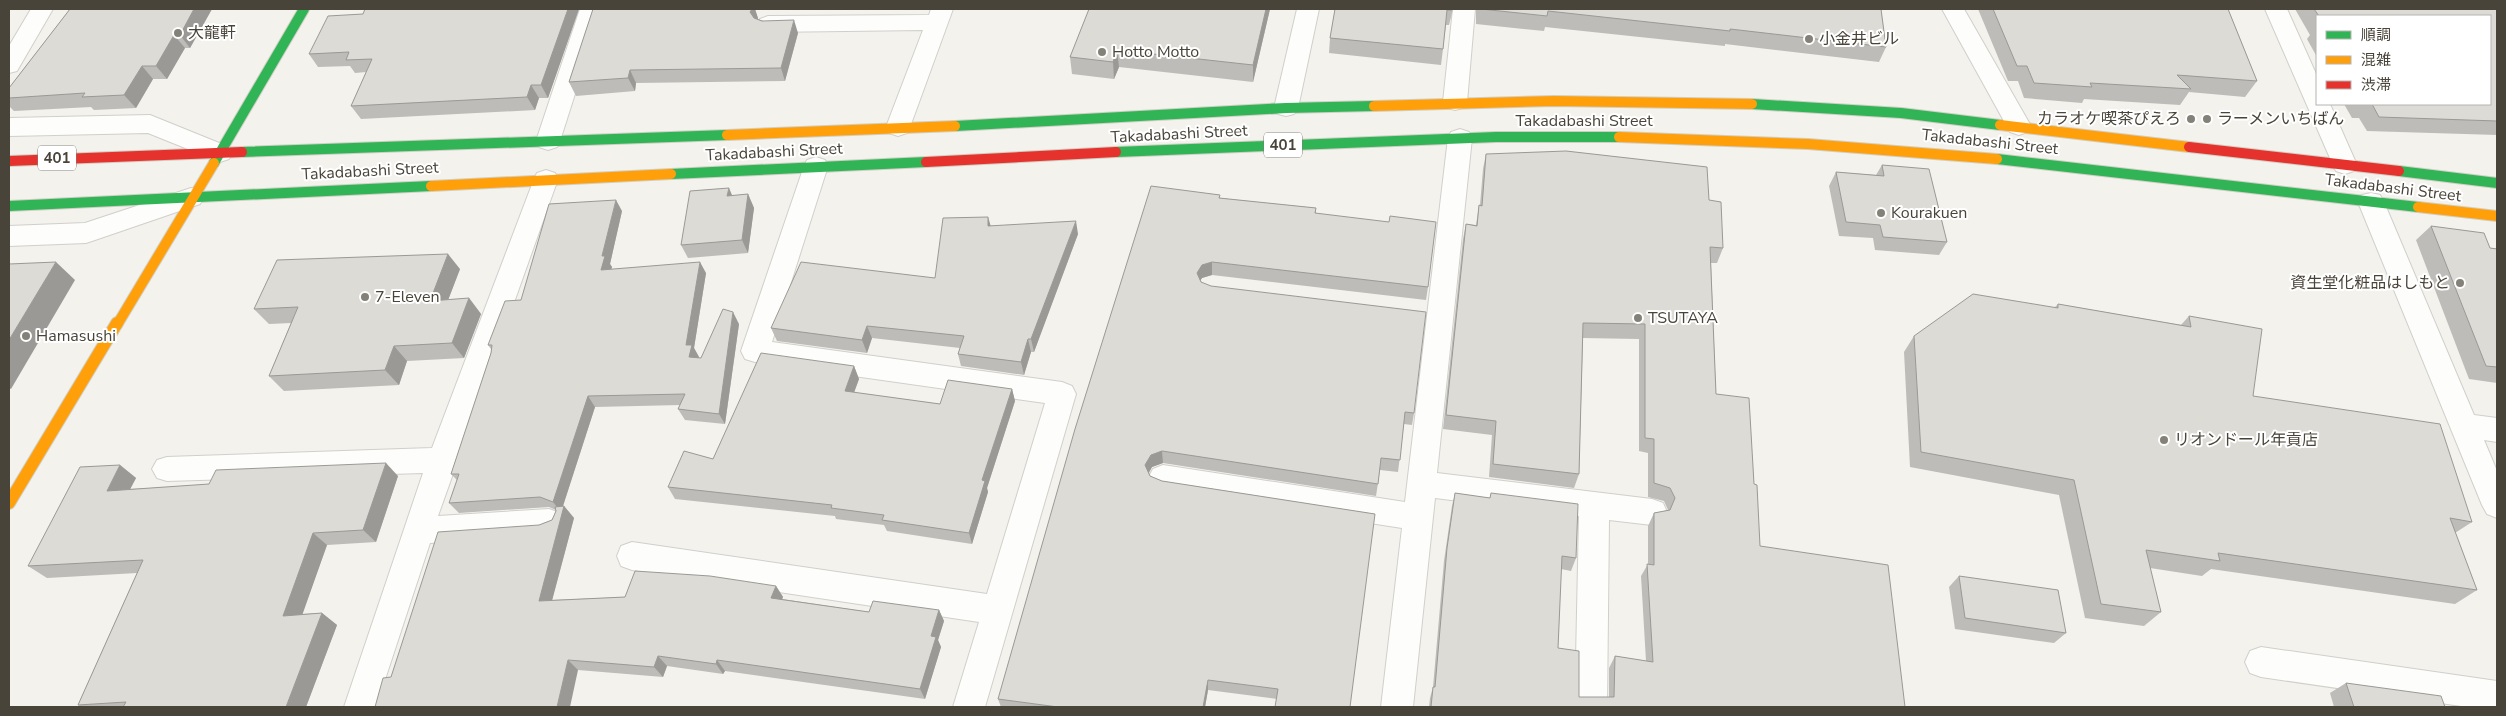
<svg xmlns="http://www.w3.org/2000/svg" width="2506" height="716" font-family="'Nunito Sans','Noto Sans JP',sans-serif">
<style>
.lines{fill:none;stroke-linecap:round;stroke-linejoin:round}
.street-casing{stroke:#d1cfcb;stroke-width:2}
.fast-casing{stroke:#d1cfc5;stroke-width:12}
.slow-far1-casing{stroke:#d1cfc5;stroke-width:12}
.slow-casing{stroke:#d1cfc5;stroke-width:14}
.jam-casing{stroke:#d1cfc5;stroke-width:12}
.street{fill:#fdfdfc;fill-rule:evenodd}
.fast{stroke:#30b455;stroke-width:10}
.slow-far1{stroke:#ff9f0a;stroke-width:10}
.slow{stroke:#ff9f0a;stroke-width:12}
.jam{stroke:#e5322d;stroke-width:10}
.wall{fill:#bdbcb8}
.shaded-wall{fill:#9a9996}
.building{fill:#dcdbd6;stroke:#9a9996}
.poi-dot{fill:#848178;stroke:#fff;stroke-width:2}
.labels{text-anchor:middle;dominant-baseline:central;stroke-width:4;stroke-linejoin:round;paint-order:stroke}
.shield{fill:#fff;stroke:#807c74;stroke-width:1}
.shield-label{font-size:15px;font-weight:bold;fill:#494439}
.poi-label{font-size:16px;fill:#494439;stroke:#fff;text-anchor:start}
.street-label{font-size:16px;fill:#494439;stroke:#fff}
</style>
<rect width="100%" height="100%" fill="#f3f2ed"/>
<g class="lines">
<!-- street casing -->
<g class="street-casing">
<g id="street">
<path d="M31,9H53L17,71L9,73V46Z"/>
<path d="M580,9H602L560,141L557,147L548,150L539,147L536,141Z"/>
<path d="M931,9H953L910,127L907,133L898,136L889,133L886,127L923,30L768,32L760,29L757,24L760,19L768,16L929,15Z"/>
<path d="M1297,9H1319L1298,108L1294,114L1286,116L1278,114L1274,108Z"/>
<path d="M1453,9H1475L1467,102L1463,108L1455,110L1447,108L1443,102Z"/>
<path d="M1942,9H1964L2031,126L2028,132L2019,135L2010,132Z"/>
<path d="M2265,9H2287L2317,76V104H2330L2357,165L2354,171L2345,174L2336,171L2333,165Z"/>
<path d="M150,115L229,147L232,153L229,159L220,162L148,133L9,136V118Z"/>
<path d="M1460,129L1469,132L1472,138L1437,473L1652,499L1663,503L1667,512L1663,521L1652,525L1609,520L1607,707H1575L1579,516L1435,498L1413,707H1381L1402,528L1163,491L1153,487L1148,478L1153,469L1163,465L1405,502L1448,138L1451,132Z"/>
<path d="M816,157L825,160L828,166L772,342L1062,382L1072,386L1076,394L985,707H953L979,622L632,570L621,566L617,556L621,546L632,542L987,594L1045,403L755,362L745,359L741,351L804,166L807,160Z"/>
<path d="M546,170L555,173L558,179L438,516L549,509L560,513L564,522L560,531L549,535L430,543L376,707H344L423,473L167,481L157,478L152,469L157,460L167,457L432,448L534,179L537,173Z"/>
<path d="M191,188L200,190L204,197L200,204L95,240L86,243L9,246V226L85,223Z"/>
<path d="M2371,193L2380,195L2384,202L2474,415L2497,418V442L2484,440L2497,471V518L2487,514L2482,505L2358,202L2362,195Z"/>
<path d="M2261,647L2497,681V707H2468L2261,677L2250,673L2245,662L2250,651Z"/>
</g>
</g>
<!-- fast casing -->
<g class="fast-casing">
<g id="fast">
<path d="M1752,104L1901,113L2000,125"/>
<path d="M955,126L1286,108L1374,106"/>
<path d="M242,152L727,135"/>
<path d="M1116,152L1496,137H1619"/>
<path d="M1997,159L2418,207"/>
<path d="M214,163L304,9"/>
<path d="M2399,171L2497,183"/>
<path d="M671,174L926,162"/>
<path d="M9,206L431,186"/>
</g>
</g>
<!-- slow-far1 casing -->
<g class="slow-far1-casing">
<g id="slow-far1">
<path d="M1374,106L1554,101L1752,104"/>
<path d="M2000,125L2189,147"/>
<path d="M727,135L955,126"/>
<path d="M1619,137L1808,144L1997,159"/>
<path d="M431,186L671,174"/>
<path d="M2418,207L2497,216"/>
<path d="M117,325L214,163"/>
</g>
</g>
<!-- slow casing -->
<g class="slow-casing">
<path id="slow" d="M9,503L117,323"/>
</g>
<!-- jam casing -->
<g class="jam-casing">
<g id="jam">
<path d="M2189,147L2399,171"/>
<path d="M9,161L242,152"/>
<path d="M926,162L1116,152"/>
</g>
</g>
<!-- street -->
<use href="#street" class="street"/>
<!-- fast -->
<use href="#fast" class="fast"/>
<!-- slow-far1 -->
<use href="#slow-far1" class="slow-far1"/>
<!-- slow -->
<use href="#slow" class="slow"/>
<!-- jam -->
<use href="#jam" class="jam"/>
</g>
<!-- wall -->
<g class="wall">
<path d="M70,9H212L190,48H185L167,79H153L136,108L94,110L91,107L14,111L9,106V88Z"/>
<path d="M365,9H579L548,98H539L535,110L361,119L351,106L366,72L355,73L350,66L318,67L309,54L363,14Z"/>
<path d="M593,9H755L758,19L798,33L785,81L636,83L635,91L576,96L569,82Z"/>
<path d="M1270,9L1253,82L1119,67L1114,79L1072,74L1070,57Z"/>
<path d="M1335,9H1453L1449,25H1446L1441,65L1329,53L1330,38Z"/>
<path d="M1476,9H1881L1886,47L1879,62L1725,44V46L1545,27L1544,31L1476,24Z"/>
<path d="M1978,9H2228L2257,81L2245,97L2189,92L2180,105L2084,99L2082,103L2024,98L2018,81H2008Z"/>
<path d="M2295,9H2497V135L2367,131L2359,118H2352L2344,104H2490V16H2317V57L2307,39L2310,35Z"/>
<path d="M1486,154L1709,200L1723,248L1717,263H1711L1716,394L1754,484L1760,546L1905,707H1429L1430,698L1433,687L1444,561L1452,506L1455,493L1490,498L1491,493L1576,558L1571,571L1561,569L1558,648L1579,697H1609V668L1615,656L1646,661L1641,576L1648,564V526L1654,513L1668,510L1664,501L1648,497V453L1639,451V339L1583,338L1579,474L1574,488L1489,477L1492,435L1443,429L1463,239L1466,224L1476,225L1479,205H1480L1483,169Z"/>
<path d="M1882,165L1947,242L1939,255L1875,250L1873,238L1839,236L1829,186L1836,172L1876,175Z"/>
<path d="M748,194L754,208L748,253L688,258L681,245L732,196Z"/>
<path d="M1220,195V198L1316,208V213L1428,287L1426,300L1212,275L1202,278L1200,281L1414,413L1412,425L1404,424L1398,472L1380,470L1376,496L1163,463L1152,467L1149,473L1150,476L1162,481L1375,514L1277,699L1208,690L1205,707H1001L998,699Z"/>
<path d="M622,211L610,264L612,267L611,269L706,273L694,348L699,357L698,358H701L739,324L725,424L685,420L678,409L680,405L595,407L563,506H564L574,518L552,600L625,597L776,586L783,597L782,599L869,612L939,610L944,621L938,640L941,647L925,699L725,671L723,674L667,666L663,677L578,670L391,677L539,525L552,520L556,511V510L549,507L459,513L449,503L457,480L451,474L491,353V349L488,345L521,300Z"/>
<path d="M990,226L1078,234L1034,352H1031L1024,375L961,366L958,354L960,348L872,338L867,353L777,341L771,328L935,278Z"/>
<path d="M2431,226L2490,248L2497,249V383L2469,379L2416,240Z"/>
<path d="M460,269L448,300L469,298L481,314L464,358L407,361L399,385L284,391L269,376L291,323L269,324L254,309Z"/>
<path d="M2058,304L2181,325L2189,316L2253,396L2472,522L2455,533L2477,590L2455,604L2211,569L2202,576L2150,568L2161,612L2144,626L2085,618L2059,495L1910,467L1904,352L1914,336L2055,307Z"/>
<path d="M854,366L859,379L854,393L940,404L1012,389L1015,401L987,488L988,492L972,544L887,531L884,525L836,519L835,516L675,499L668,487L713,459Z"/>
<path d="M120,465L136,478L130,489L398,476L376,542L327,545L302,614L322,613L337,625L306,707H81L78,705L137,573L47,578L28,566Z"/>
<path d="M1959,576L2066,633L2054,643L1955,629L1949,587Z"/>
<path d="M2346,683L2445,707H2334L2330,693Z"/>
</g>
<!-- shaded-wall -->
<g class="shaded-wall">
<path d="M194,9H212L190,48L180,35Z"/>
<path d="M568,9H579L548,98L541,85Z"/>
<path d="M752,9H755L758,18L755,25L750,12Z"/>
<path d="M1266,9H1270L1253,82V65Z"/>
<path d="M794,20L798,33L785,81L781,68Z"/>
<path d="M174,35L185,48L167,79L156,66Z"/>
<path d="M1117,50L1119,67L1114,79L1113,62Z"/>
<path d="M142,66L153,79L136,108L124,95Z"/>
<path d="M630,70L636,83L635,91L628,78Z"/>
<path d="M531,85L539,98L535,110L527,97Z"/>
<path d="M729,188L735,202L727,196Z"/>
<path d="M748,194L754,208L748,253L742,240Z"/>
<path d="M616,200L622,211L610,264L612,267L608,281L601,270L602,256Z"/>
<path d="M988,217L992,230L988,226Z"/>
<path d="M1076,221L1078,234L1034,352L1031,339Z"/>
<path d="M448,254L460,269L442,316L430,301Z"/>
<path d="M56,262L75,280L11,389L9,388V340Z"/>
<path d="M700,262L706,273L694,348L699,357L696,368L689,357L686,345Z"/>
<path d="M1212,262V275L1202,278L1197,286V273L1202,265Z"/>
<path d="M469,298L481,314L464,358L452,343Z"/>
<path d="M733,312L739,324L725,424L719,414Z"/>
<path d="M867,326L872,338L867,353L862,340Z"/>
<path d="M1028,339L1031,352L1024,375L1021,362Z"/>
<path d="M394,346L407,361L399,385L385,370Z"/>
<path d="M854,366L859,379L850,403L845,391Z"/>
<path d="M1012,389L1015,401L987,488L988,492L972,544L969,533L982,480Z"/>
<path d="M588,396L595,407L561,512L553,502Z"/>
<path d="M1162,451L1163,463L1152,467L1146,477L1145,465L1151,455Z"/>
<path d="M386,463L398,476L376,542L363,530Z"/>
<path d="M120,465L136,478L123,503L107,491Z"/>
<path d="M564,506L574,518L549,612L539,601Z"/>
<path d="M313,533L327,545L298,627L283,616Z"/>
<path d="M776,586L783,597L778,609L771,598Z"/>
<path d="M939,610L944,621L938,640L941,647L925,699L920,689L931,636Z"/>
<path d="M322,613L337,625L306,707H286Z"/>
<path d="M658,656L667,666L663,677L654,667Z"/>
<path d="M568,660L578,670L570,707H557Z"/>
<path d="M717,660L725,671L723,674L716,664Z"/>
<path d="M1208,680V690L1205,707H1203Z"/>
</g>
<!-- building -->
<g class="building">
<path d="M70,9H194L180,35H174L156,66H142L124,95L82,97L85,93L9,98V88Z"/>
<path d="M365,9H568L541,85H531L527,97L351,106L372,59L346,60L349,52L309,54L328,16L363,14Z"/>
<path d="M593,9H752L750,12L754,18L762,21L794,20L781,68L630,70L628,78L569,82Z"/>
<path d="M1089,9H1266L1253,65L1117,50L1113,62L1070,57Z"/>
<path d="M1335,9H1452V10H1447L1443,49L1330,38Z"/>
<path d="M1481,9H1881L1886,47L1730,29V31L1548,11L1547,16Z"/>
<path d="M1993,9H2228L2257,81L2177,75L2191,89L2090,83L2092,87L2034,83L2027,66H2017Z"/>
<path d="M2314,9H2497V121L2379,117L2372,104H2364H2490V16H2319Z"/>
<path d="M1566,151L1707,167L1709,200L1721,202L1723,248L1710,247L1716,394L1749,398L1754,484L1757,485L1760,546L1888,565L1905,707H1431L1433,687H1435L1447,548L1455,493L1490,498L1491,493L1578,504L1576,558L1562,556L1558,648L1579,651V697H1614L1615,656L1653,662L1647,564L1654,565V513L1670,510L1675,498L1670,488L1654,483V439L1645,438V324L1583,323L1579,474L1493,464L1496,421L1446,415L1466,224L1477,226L1479,205L1482,206L1486,154Z"/>
<path d="M1882,165L1929,169L1947,242L1883,237L1880,225L1846,222L1836,172L1884,176Z"/>
<path d="M1151,186L1220,195L1219,198L1316,208L1315,213L1389,222L1390,216L1436,222L1428,287L1212,262L1202,265L1197,273L1201,282L1211,286L1426,312L1414,413L1405,412L1400,460L1381,458L1378,484L1162,451L1151,455L1145,465L1150,476L1162,481L1375,514L1350,707H1275L1278,689L1208,680L1203,707H1058L998,699L1075,429Z"/>
<path d="M729,188L727,196L748,194L742,240L681,245L690,191Z"/>
<path d="M616,200L602,256H605L601,270L700,262L686,345H692L689,357L701,358L723,309L733,312L719,414L678,409L685,394L588,396L553,502L540,497L449,503L459,474H451L491,353L492,345H488L505,301L521,300L549,204Z"/>
<path d="M988,217V226L1076,221L1031,339H1028L1021,362L958,354L964,336L867,326L862,340L771,328L801,262L935,278L943,218Z"/>
<path d="M2431,226L2484,233L2490,248L2497,249V367L2486,366Z"/>
<path d="M448,254L430,301L469,298L452,343L394,346L385,370L269,376L298,307L254,309L277,260Z"/>
<path d="M56,262L9,340V264Z"/>
<path d="M1973,294L2058,308V304L2191,327L2189,316L2262,329L2253,396L2440,424L2472,522L2450,518L2477,590L2218,553L2220,561L2146,550L2161,612L2101,604L2074,480L1921,452L1914,336Z"/>
<path d="M761,353L854,366L845,391L940,404L948,380L1012,389L982,480L985,481L969,533L882,520L884,515L831,508L832,505L668,487L684,451L713,459Z"/>
<path d="M386,463L363,530L313,533L283,616L322,613L286,707H123L126,702L78,705L143,560L28,566L80,467L120,465L107,491L209,484L216,470Z"/>
<path d="M564,506L539,601L625,597L635,571L710,576L776,586L771,598L869,612L873,601L939,610L931,636L936,637L920,689L717,660L716,664L658,656L654,667L568,660L557,707H375L383,678L391,677L438,532L539,525L552,520L556,511L555,507Z"/>
<path d="M1959,576L2058,590L2066,633L1965,618Z"/>
<path d="M2346,683L2441,696L2445,707H2354Z"/>
</g>
<!-- markers -->
<g class="poi-dot">
<circle cx="178" cy="33" r="5"/>
<circle cx="1809" cy="39" r="5"/>
<circle cx="1102" cy="52" r="5"/>
<circle cx="2191" cy="119" r="5"/>
<circle cx="2207" cy="119" r="5"/>
<circle cx="1881" cy="213" r="5"/>
<circle cx="2460" cy="283" r="5"/>
<circle cx="365" cy="297" r="5"/>
<circle cx="1638" cy="318" r="5"/>
<circle cx="26" cy="336" r="5"/>
<circle cx="2164" cy="440" r="5"/>
</g>
<g class="labels">
<!-- shield labels -->
<g class="shield">
<rect x="1264" y="132.5" width="38" height="25" rx="4"/>
<rect x="38" y="145.5" width="38" height="25" rx="4"/>
</g>
<g class="shield-label">
<text x="1283" y="145">401</text>
<text x="57" y="158">401</text>
</g>
<!-- poi labels -->
<g class="poi-label">
<text x="188" y="33">大龍軒</text>
<text x="1819" y="39">小金井ビル</text>
<text x="1112" y="52">Hotto Motto</text>
<text x="2181" y="119" text-anchor="end">カラオケ喫茶ぴえろ</text>
<text x="2217" y="119">ラーメンいちばん</text>
<text x="1891" y="213">Kourakuen</text>
<text x="2450" y="283" text-anchor="end">資生堂化粧品はしもと</text>
<text x="375" y="297">7-Eleven</text>
<text x="1648" y="318">TSUTAYA</text>
<text x="36" y="336">Hamasushi</text>
<text x="2174" y="440">リオンドール年貢店</text>
</g>
<!-- street labels -->
<g class="street-label">
<text x="1584" y="121">Takadabashi Street</text>
<text transform="translate(1179 134) rotate(-3)">Takadabashi Street</text>
<text transform="translate(1990 142) rotate(6)">Takadabashi Street</text>
<text transform="translate(774 152) rotate(-3)">Takadabashi Street</text>
<text transform="translate(370 171) rotate(-3)">Takadabashi Street</text>
<text transform="translate(2393 188) rotate(7)">Takadabashi Street</text>
</g>
</g>
<!-- border -->
<rect width="2506" height="716" fill="none" stroke="#494439" stroke-width="20"/>
<!-- legend -->
<rect x="2316" y="15" width="175" height="90" fill="#ffffff" stroke="#b6b4b0"/>
<rect x="2326" y="31" width="25" height="8" fill="#30b455" stroke="#b6b4b0"/>
<text x="2361" y="40" font-size="15" fill="#494439">順調</text>
<rect x="2326" y="56" width="25" height="8" fill="#ff9f0a" stroke="#b6b4b0"/>
<text x="2361" y="65" font-size="15" fill="#494439">混雑</text>
<rect x="2326" y="81" width="25" height="8" fill="#e5322d" stroke="#b6b4b0"/>
<text x="2361" y="90" font-size="15" fill="#494439">渋滞</text>
</svg>
